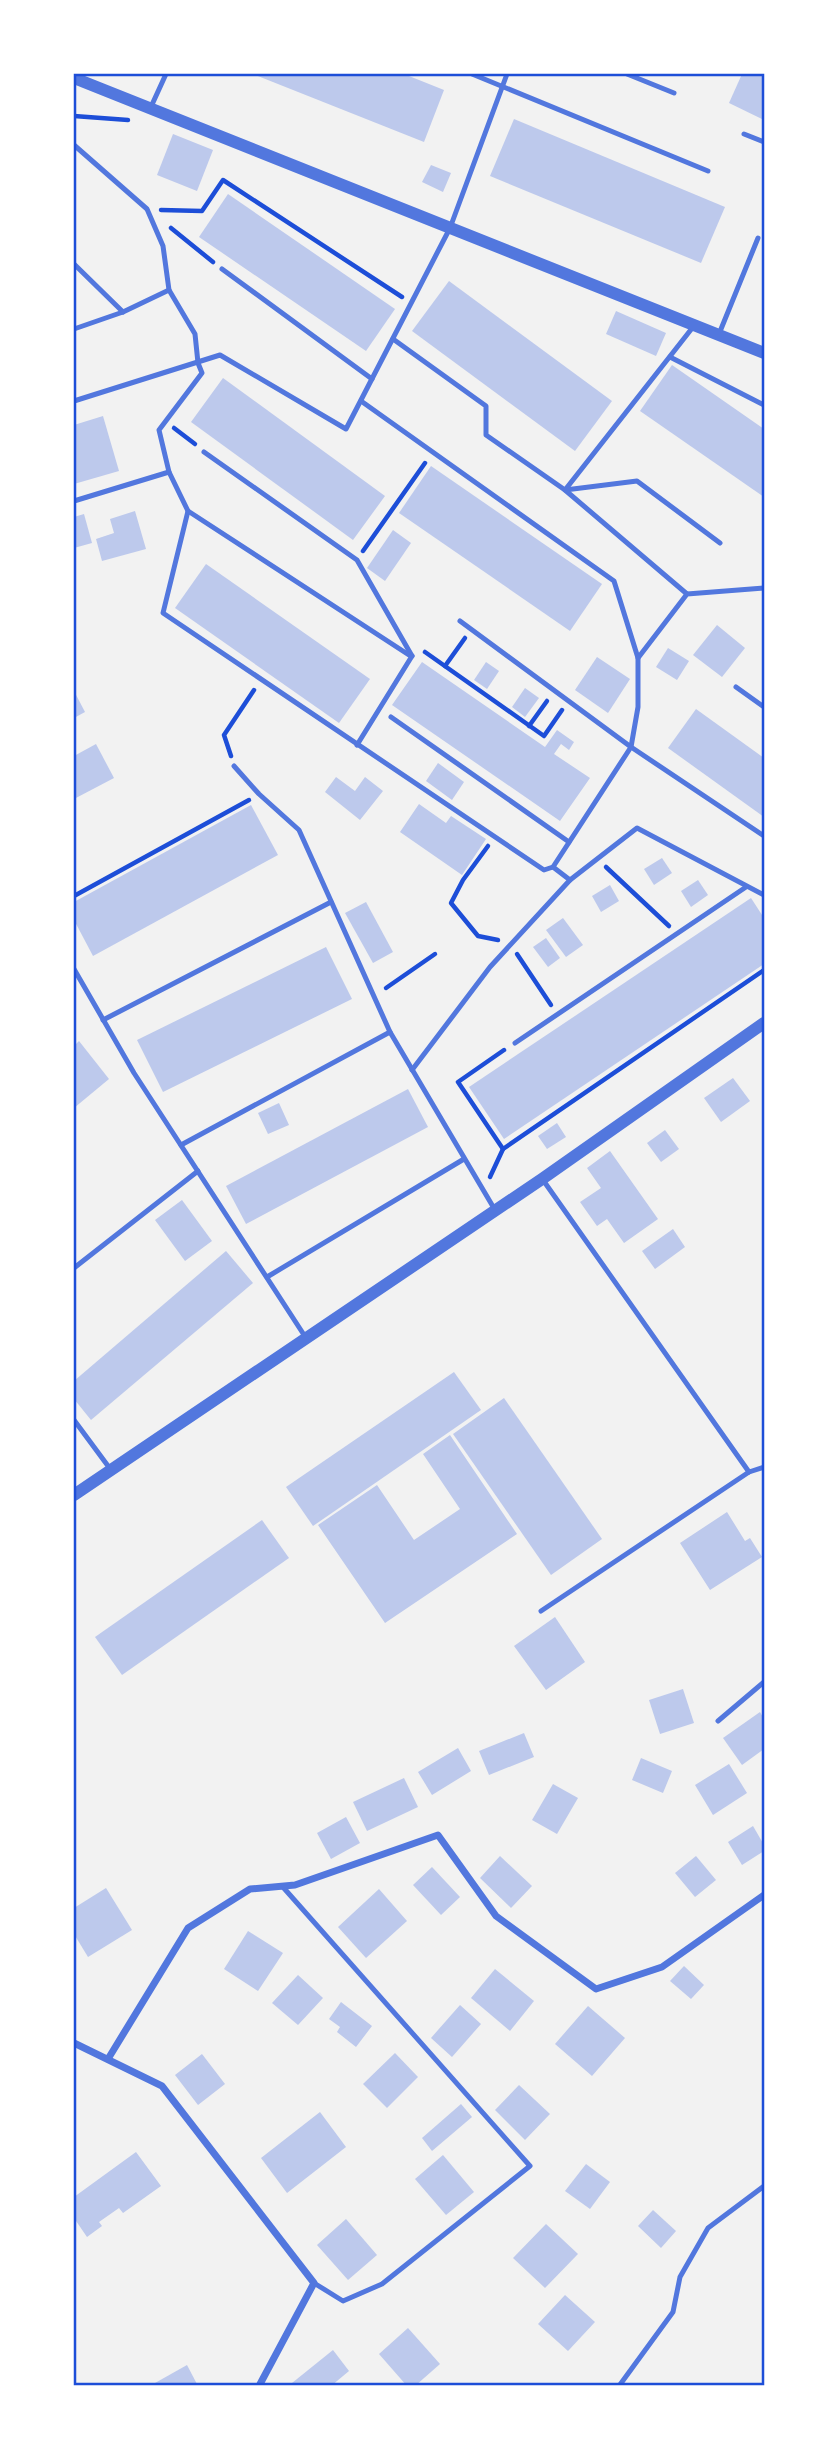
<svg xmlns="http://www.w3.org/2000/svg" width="838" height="2459" font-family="'Noto Sans',sans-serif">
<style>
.building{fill:#bdc9ec}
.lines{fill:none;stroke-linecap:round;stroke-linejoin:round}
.path{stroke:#1d4ed8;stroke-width:4.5}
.service{stroke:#5277de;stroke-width:5}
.minor{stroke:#5277de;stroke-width:7}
.tertiary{stroke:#5277de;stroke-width:12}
.neatline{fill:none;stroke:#1d4ed8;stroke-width:2.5}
</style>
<rect width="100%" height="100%" fill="#f2f2f2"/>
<!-- building -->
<g class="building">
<path d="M253,74H404L444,90L424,142Z"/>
<path d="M742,74H764V120L729,103Z"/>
<path d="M514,119L725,207L701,263L490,176Z"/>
<path d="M173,134L213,150L197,191L157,175Z"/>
<path d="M431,165L451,173L443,192L422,182Z"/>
<path d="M228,194L395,309L366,351L199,237Z"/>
<path d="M449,281L612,401L575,451L412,331Z"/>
<path d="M616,311L666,333L656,356L606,334Z"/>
<path d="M672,365L764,429V497L640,411Z"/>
<path d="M223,378L385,496L353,540L191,422Z"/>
<path d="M103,416L119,471L74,484V425Z"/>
<path d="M431,466L602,584L570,631L399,513Z"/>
<path d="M135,511L146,549L102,561L96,539L114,533L110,519Z"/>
<path d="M84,514L92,543L74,548V517Z"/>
<path d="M393,530L411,543L385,581L367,568Z"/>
<path d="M206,564L370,679L339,723L175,608Z"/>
<path d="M717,625L745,648L722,677L693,655Z"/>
<path d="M668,648L689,661L677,680L656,667Z"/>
<path d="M597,657L630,679L608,713L575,690Z"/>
<path d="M422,662L545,747L557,730L574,742L569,750L561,744L554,754L590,778L560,821L392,705Z"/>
<path d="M486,662L499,671L487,689L474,680Z"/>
<path d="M525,688L539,698L525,717L512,707Z"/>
<path d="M74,691L85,712L74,718Z"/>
<path d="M696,709L764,758V817L668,748Z"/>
<path d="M96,744L114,778L74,799V756Z"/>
<path d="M438,763L464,782L452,800L426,781Z"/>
<path d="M336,777L355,791L365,777L383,791L360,820L325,792Z"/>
<path d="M419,804L446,823L451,816L486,839L462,875L400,832Z"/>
<path d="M251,805L278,855L93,956L74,920V902Z"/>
<path d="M662,858L672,873L654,885L644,869Z"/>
<path d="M698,880L708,895L691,907L681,891Z"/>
<path d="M610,885L619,901L601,912L592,896Z"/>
<path d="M751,898L764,918V964L504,1139L469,1087Z"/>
<path d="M366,902L393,952L373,963L345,913Z"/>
<path d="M563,918L583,945L566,957L546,930Z"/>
<path d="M546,938L560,958L548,967L533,947Z"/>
<path d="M326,947L352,999L163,1092L137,1040Z"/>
<path d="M79,1041L109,1079L74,1108V1046Z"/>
<path d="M733,1078L750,1101L721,1122L704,1098Z"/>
<path d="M408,1089L428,1127L246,1224L226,1186Z"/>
<path d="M279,1103L289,1125L268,1134L258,1113Z"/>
<path d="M557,1123L566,1137L547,1149L538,1136Z"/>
<path d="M665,1130L679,1149L661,1162L647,1143Z"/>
<path d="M610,1151L658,1219L624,1243L607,1219L597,1226L580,1202L601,1188L587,1168Z"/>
<path d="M182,1200L212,1241L185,1261L155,1220Z"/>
<path d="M673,1229L685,1247L655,1269L642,1251Z"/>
<path d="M226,1251L253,1283L91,1420L74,1399V1381Z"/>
<path d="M454,1372L481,1410L313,1526L286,1487Z"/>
<path d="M504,1398L602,1539L551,1575L453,1434Z"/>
<path d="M450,1435L517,1534L385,1623L318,1525L377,1485L414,1540L460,1509L423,1454Z"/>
<path d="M727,1512L745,1541L750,1538L762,1557L710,1590L680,1543Z"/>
<path d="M262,1520L289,1558L122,1675L95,1637Z"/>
<path d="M555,1617L585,1662L546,1690L514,1646Z"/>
<path d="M683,1689L694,1723L660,1734L649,1700Z"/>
<path d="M760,1712L764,1719V1749L742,1765L723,1738Z"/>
<path d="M524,1733L534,1757L489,1775L479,1751Z"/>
<path d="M458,1748L471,1771L432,1795L418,1772Z"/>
<path d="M641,1758L672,1771L663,1793L632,1780Z"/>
<path d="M729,1764L747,1793L713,1815L695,1785Z"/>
<path d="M404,1778L418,1807L367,1831L353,1802Z"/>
<path d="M553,1784L578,1798L557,1834L532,1820Z"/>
<path d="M346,1817L360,1843L331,1859L317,1833Z"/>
<path d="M753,1826L764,1845V1851L742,1865L728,1842Z"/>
<path d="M500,1856L532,1886L511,1908L480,1878Z"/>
<path d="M696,1856L716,1880L695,1897L675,1873Z"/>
<path d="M432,1867L460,1897L441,1915L413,1885Z"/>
<path d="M106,1888L132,1930L88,1957L74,1934V1908Z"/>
<path d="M379,1889L407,1921L366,1958L338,1927Z"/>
<path d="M248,1931L283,1953L258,1991L224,1969Z"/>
<path d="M684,1966L704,1985L691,1999L670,1981Z"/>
<path d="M495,1969L534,2001L510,2031L471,1998Z"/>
<path d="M298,1975L323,1998L298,2025L272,2003Z"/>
<path d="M341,2002L372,2026L356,2047L337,2032L340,2027L329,2019Z"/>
<path d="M460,2005L481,2024L452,2057L431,2038Z"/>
<path d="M588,2006L625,2038L592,2076L555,2044Z"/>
<path d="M395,2053L418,2077L387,2108L363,2084Z"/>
<path d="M202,2054L225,2084L198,2105L175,2075Z"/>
<path d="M519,2085L550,2114L525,2140L495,2110Z"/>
<path d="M461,2104L472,2117L432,2151L422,2138Z"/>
<path d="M320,2112L346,2147L287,2193L261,2158Z"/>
<path d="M136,2152L161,2186L123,2213L119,2208L99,2222L102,2226L87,2237L74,2218V2197Z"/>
<path d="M443,2155L474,2192L446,2215L415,2179Z"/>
<path d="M586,2164L610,2182L590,2209L565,2191Z"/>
<path d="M653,2210L676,2231L661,2248L638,2226Z"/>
<path d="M346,2219L377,2255L348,2280L317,2245Z"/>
<path d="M546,2224L578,2254L545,2288L513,2258Z"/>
<path d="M565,2295L595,2322L568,2351L538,2324Z"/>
<path d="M408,2328L440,2364L415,2386H407L379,2354Z"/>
<path d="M333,2350L349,2371L331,2386H294L292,2383Z"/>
<path d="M187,2365L198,2386H156L155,2383Z"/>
</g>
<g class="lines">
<!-- path -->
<g class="path">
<path d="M74,116L128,120"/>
<path d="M161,210L202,211L223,180L402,297"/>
<path d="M171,228L213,262"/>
<path d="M174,428L195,444"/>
<path d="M363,551L425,463"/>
<path d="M425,652L544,736L562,710"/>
<path d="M445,666L465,638"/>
<path d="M529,726L547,701"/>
<path d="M231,756L224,735L254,690"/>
<path d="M488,846L463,880L451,903L478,936L498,940"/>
<path d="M606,867L669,926"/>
<path d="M74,896L249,800"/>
<path d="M517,954L551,1005"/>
<path d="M386,988L435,954"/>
<path d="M504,1050L458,1082L503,1149L764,970"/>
<path d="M490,1177L503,1149"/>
</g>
<!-- service -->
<g class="service">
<path d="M472,74L708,171"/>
<path d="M627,74L674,93"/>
<path d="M150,109L166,74"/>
<path d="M744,134L764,142"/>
<path d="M74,145L147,209L163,246L169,290L195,334L198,363L202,373L159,430L169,472L188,511L163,613L544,870L553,867"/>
<path d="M74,264L123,312"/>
<path d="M222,269L372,379"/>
<path d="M74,329L123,312L169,290"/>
<path d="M719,334L758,238"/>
<path d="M393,339L486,406V435L565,490L637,481L720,543"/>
<path d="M670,357L764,405"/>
<path d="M74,401L220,355L346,429L450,228L507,74"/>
<path d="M361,401L614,581L638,658"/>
<path d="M204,452L357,560L412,656"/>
<path d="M74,501L169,472"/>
<path d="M188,511L409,655"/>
<path d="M687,594L565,490L693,327"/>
<path d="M460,621L631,747L764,836"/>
<path d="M736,687L764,707"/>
<path d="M391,717L569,842"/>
<path d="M357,745L412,656"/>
<path d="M234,766L259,794L299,830L390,1032L495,1210"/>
<path d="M570,880L637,828L764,895"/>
<path d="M74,969L134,1073L306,1338"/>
<path d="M103,1020L331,902"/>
<path d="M515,1043L746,887"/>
<path d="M412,1070L490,967L570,880L553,867L631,747L638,707V658L687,594L764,588"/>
<path d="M181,1145L390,1032"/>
<path d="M543,1180L749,1472"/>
<path d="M74,1268L198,1171"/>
<path d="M267,1277L464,1159"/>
<path d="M74,1420L111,1470"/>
<path d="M541,1611L749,1472L764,1467"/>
<path d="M718,1721L764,1682"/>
<path d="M282,1886L530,2166L382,2284L343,2301L314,2283"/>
<path d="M619,2386L673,2312L680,2277L708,2228L764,2186"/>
</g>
<!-- minor -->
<g class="minor">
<path d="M74,2043L162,2086L314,2283L259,2386"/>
<path d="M108,2059L188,1928L250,1889L295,1885L438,1835L496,1916L596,1989L662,1967L764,1895"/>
</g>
<!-- tertiary -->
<g class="tertiary">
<path d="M74,78L764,353"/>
<path d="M74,1495L542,1179L764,1023"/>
</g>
</g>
<!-- border -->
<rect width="838" height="2459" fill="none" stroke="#ffffff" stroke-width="150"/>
<rect x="75" y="75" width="688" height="2309" class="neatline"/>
</svg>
